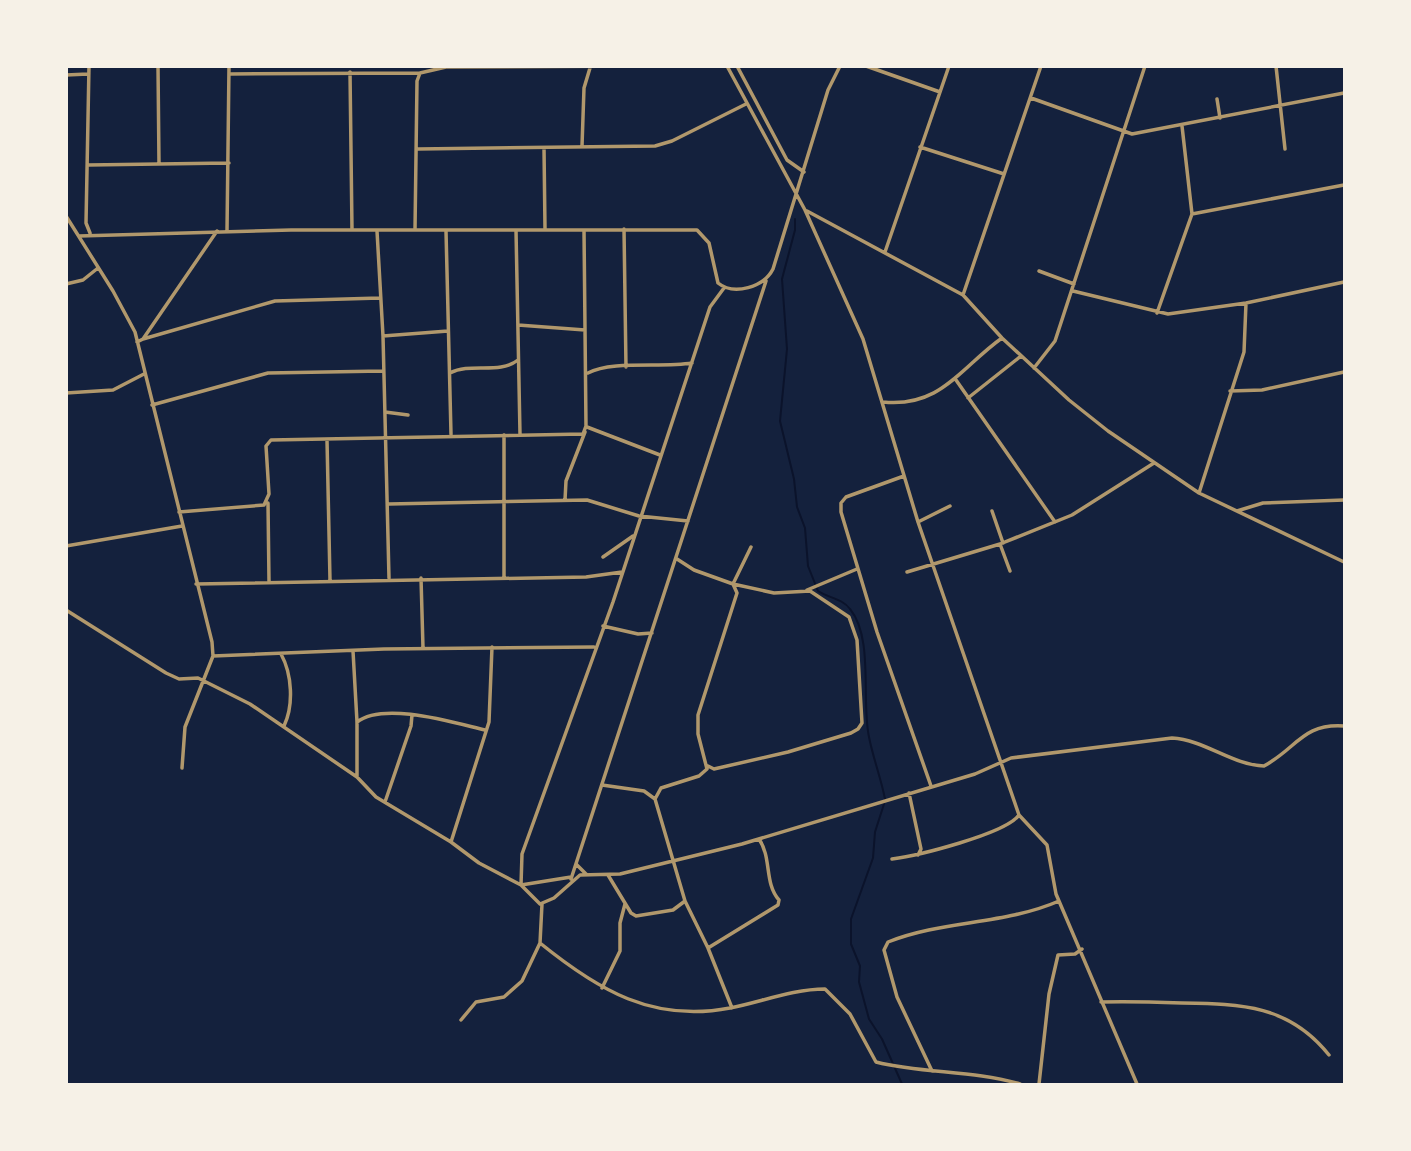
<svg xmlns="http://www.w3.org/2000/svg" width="1411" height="1151" viewBox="0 0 1411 1151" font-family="'Titillium Web',sans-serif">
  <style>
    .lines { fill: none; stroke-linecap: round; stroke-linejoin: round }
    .stream { stroke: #0b132b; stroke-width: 2 }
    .minor { stroke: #b1986c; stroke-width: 3.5 }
  </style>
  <rect width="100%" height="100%" fill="#14213d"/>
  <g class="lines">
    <path class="stream" d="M 795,219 L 795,230 L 782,279 L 787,349 L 780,421 L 794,479 L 797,507 L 805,528 L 808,566 L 818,591 C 828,598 842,598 850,609 C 874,638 861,701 869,737 C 873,758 881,778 885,799
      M 884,804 L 875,832 L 873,858 L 851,919 L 851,944 L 860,966 L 859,982 L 869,1019 L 882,1039 L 902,1084"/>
    <path class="minor" d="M 89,66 L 86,223 L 90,233
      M 158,66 L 159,164
      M 727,66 L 805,210 L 863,339 L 918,522 L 1019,815 L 1047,845 L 1056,894 L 1137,1084
      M 737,66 L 787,160 L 804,172
      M 866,66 L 940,92
      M 1276,66 L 1285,149
      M 350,72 L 352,230
      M 230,74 L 420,73
      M 66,75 L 88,74
      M 1031,98 L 1132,134 L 1344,93
      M 1217,99 L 1220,118
      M 582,146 L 584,88 L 590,68
      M 920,147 L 1004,174
      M 544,148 L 545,229
      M 418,149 L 655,146 L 672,141 L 746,104
      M 88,165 L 229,163
      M 807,211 L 963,295 L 1002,338 L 1069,400 L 1108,431 L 1199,493 L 1344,562
      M 1192,214 L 1344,185
      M 66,216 L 113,291 L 135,332 L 212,642 L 213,656 L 185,727 L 182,768
      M 624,229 L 626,367
      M 415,230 L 417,81 L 420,73 L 446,67 L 645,66
      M 516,230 L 520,434
      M 227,231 L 229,66
      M 377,231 L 383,336 L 389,578
      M 446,231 L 451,434
      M 79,236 L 291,230 L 697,230 L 709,243 L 718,283 C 734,296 764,287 773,269 L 828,90 L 840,66
      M 885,252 L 949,66
      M 1039,271 L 1074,284
      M 66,284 L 83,280 L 98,268
      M 1073,291 L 1168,314 L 1246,303 L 1344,282
      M 963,295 L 1041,66
      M 1157,313 L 1192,214 L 1182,126
      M 518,325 L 585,330
      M 383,336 L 448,331
      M 143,339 L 275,301 L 380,298
      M 137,342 L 143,339 L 217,231
      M 1034,368 L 1055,341 L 1145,66
      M 450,373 C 471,362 499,375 518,360
      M 588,373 C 612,360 662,368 692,363
      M 956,380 L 1055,522
      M 1230,391 L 1262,390 L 1344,372
      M 66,393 L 113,390 L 144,374
      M 968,398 L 1021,356
      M 883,402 C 941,408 961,367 1002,338
      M 152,405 L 268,373 L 383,371
      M 385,412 L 408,415
      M 587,427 L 660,455
      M 327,440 L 330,580
      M 904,476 L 846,497 L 841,503 L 841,512 L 877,632 L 931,786
      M 1199,493 L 1244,352 L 1246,303
      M 565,500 L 566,481 L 585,432
      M 268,503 L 269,581
      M 389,504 L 587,500 L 639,516 L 688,521
      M 992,511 L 1003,543
      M 1237,511 L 1263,503 L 1344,500
      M 179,512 L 264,505 L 269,494 L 266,446 L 271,440 L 583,434 L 586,426 L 584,230
      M 918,522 L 950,506
      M 1000,544 L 1010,571
      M 66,546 L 182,526
      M 603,557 L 633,536
      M 677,559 L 694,570 L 733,584 L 737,593 L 698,715 L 698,734 L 707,769 L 699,776 L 661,788 L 655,799 L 685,901 L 708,948 L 732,1008
      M 907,572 L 1000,544 L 1072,515 L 1154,463
      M 421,578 L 423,648
      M 504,578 L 504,435
      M 196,584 L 586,577 L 622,572
      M 807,590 L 857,569
      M 66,610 L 166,673 L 179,679 L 198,678 L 250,704 L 357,777 L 376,797 L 451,842 L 479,863 L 521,885 L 540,904 L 554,898 L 580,875 L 620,874 L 742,844 L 975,774 L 1011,758 L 1172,738 C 1205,740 1232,765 1264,766 C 1297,748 1303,723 1344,726
      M 603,626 L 638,634 L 652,633
      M 353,651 L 357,722 L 357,777
      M 281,654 C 292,674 294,705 284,726
      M 213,656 L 384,649 L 594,647
      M 357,722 C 384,701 455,723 485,730
      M 708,766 L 714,769 L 788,752 L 851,733 L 858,729 L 862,723 L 857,640 L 849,617 L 810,591 L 774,593 L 733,584 L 751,547
      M 602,785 L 644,791 L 655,799
      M 909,793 L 921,849 L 918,855
      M 385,802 L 411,726 L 412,715
      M 451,842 L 489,722 L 492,647
      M 892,859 C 916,856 1006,834 1019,815
      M 576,864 L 587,875
      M 608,875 L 631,913 L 636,916 L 673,910 L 685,901
      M 571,877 L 521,885 L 522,854 L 613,602 L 710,307 L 724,288
      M 571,879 L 766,281
      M 540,943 C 598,990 653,1023 730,1008 C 761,1002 793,989 825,989 L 850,1014 L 876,1062 C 924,1074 972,1070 1020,1084
      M 708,948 L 778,905 L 779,900 C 764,883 772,858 759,839
      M 602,988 L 620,951 L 620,923 L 625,904
      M 1101,1002 C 1128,1001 1155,1002 1182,1003 C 1242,1004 1289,1005 1329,1055
      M 461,1020 L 476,1002 L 504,997 L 522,981 L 540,943 L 542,904
      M 932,1071 L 897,997 L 884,950 L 888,942 C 943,920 1004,925 1059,901
      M 1039,1084 L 1049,994 L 1058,955 L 1075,954 L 1082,949"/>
  </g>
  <rect width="1411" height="1151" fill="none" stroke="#f6f1e7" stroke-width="136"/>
</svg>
